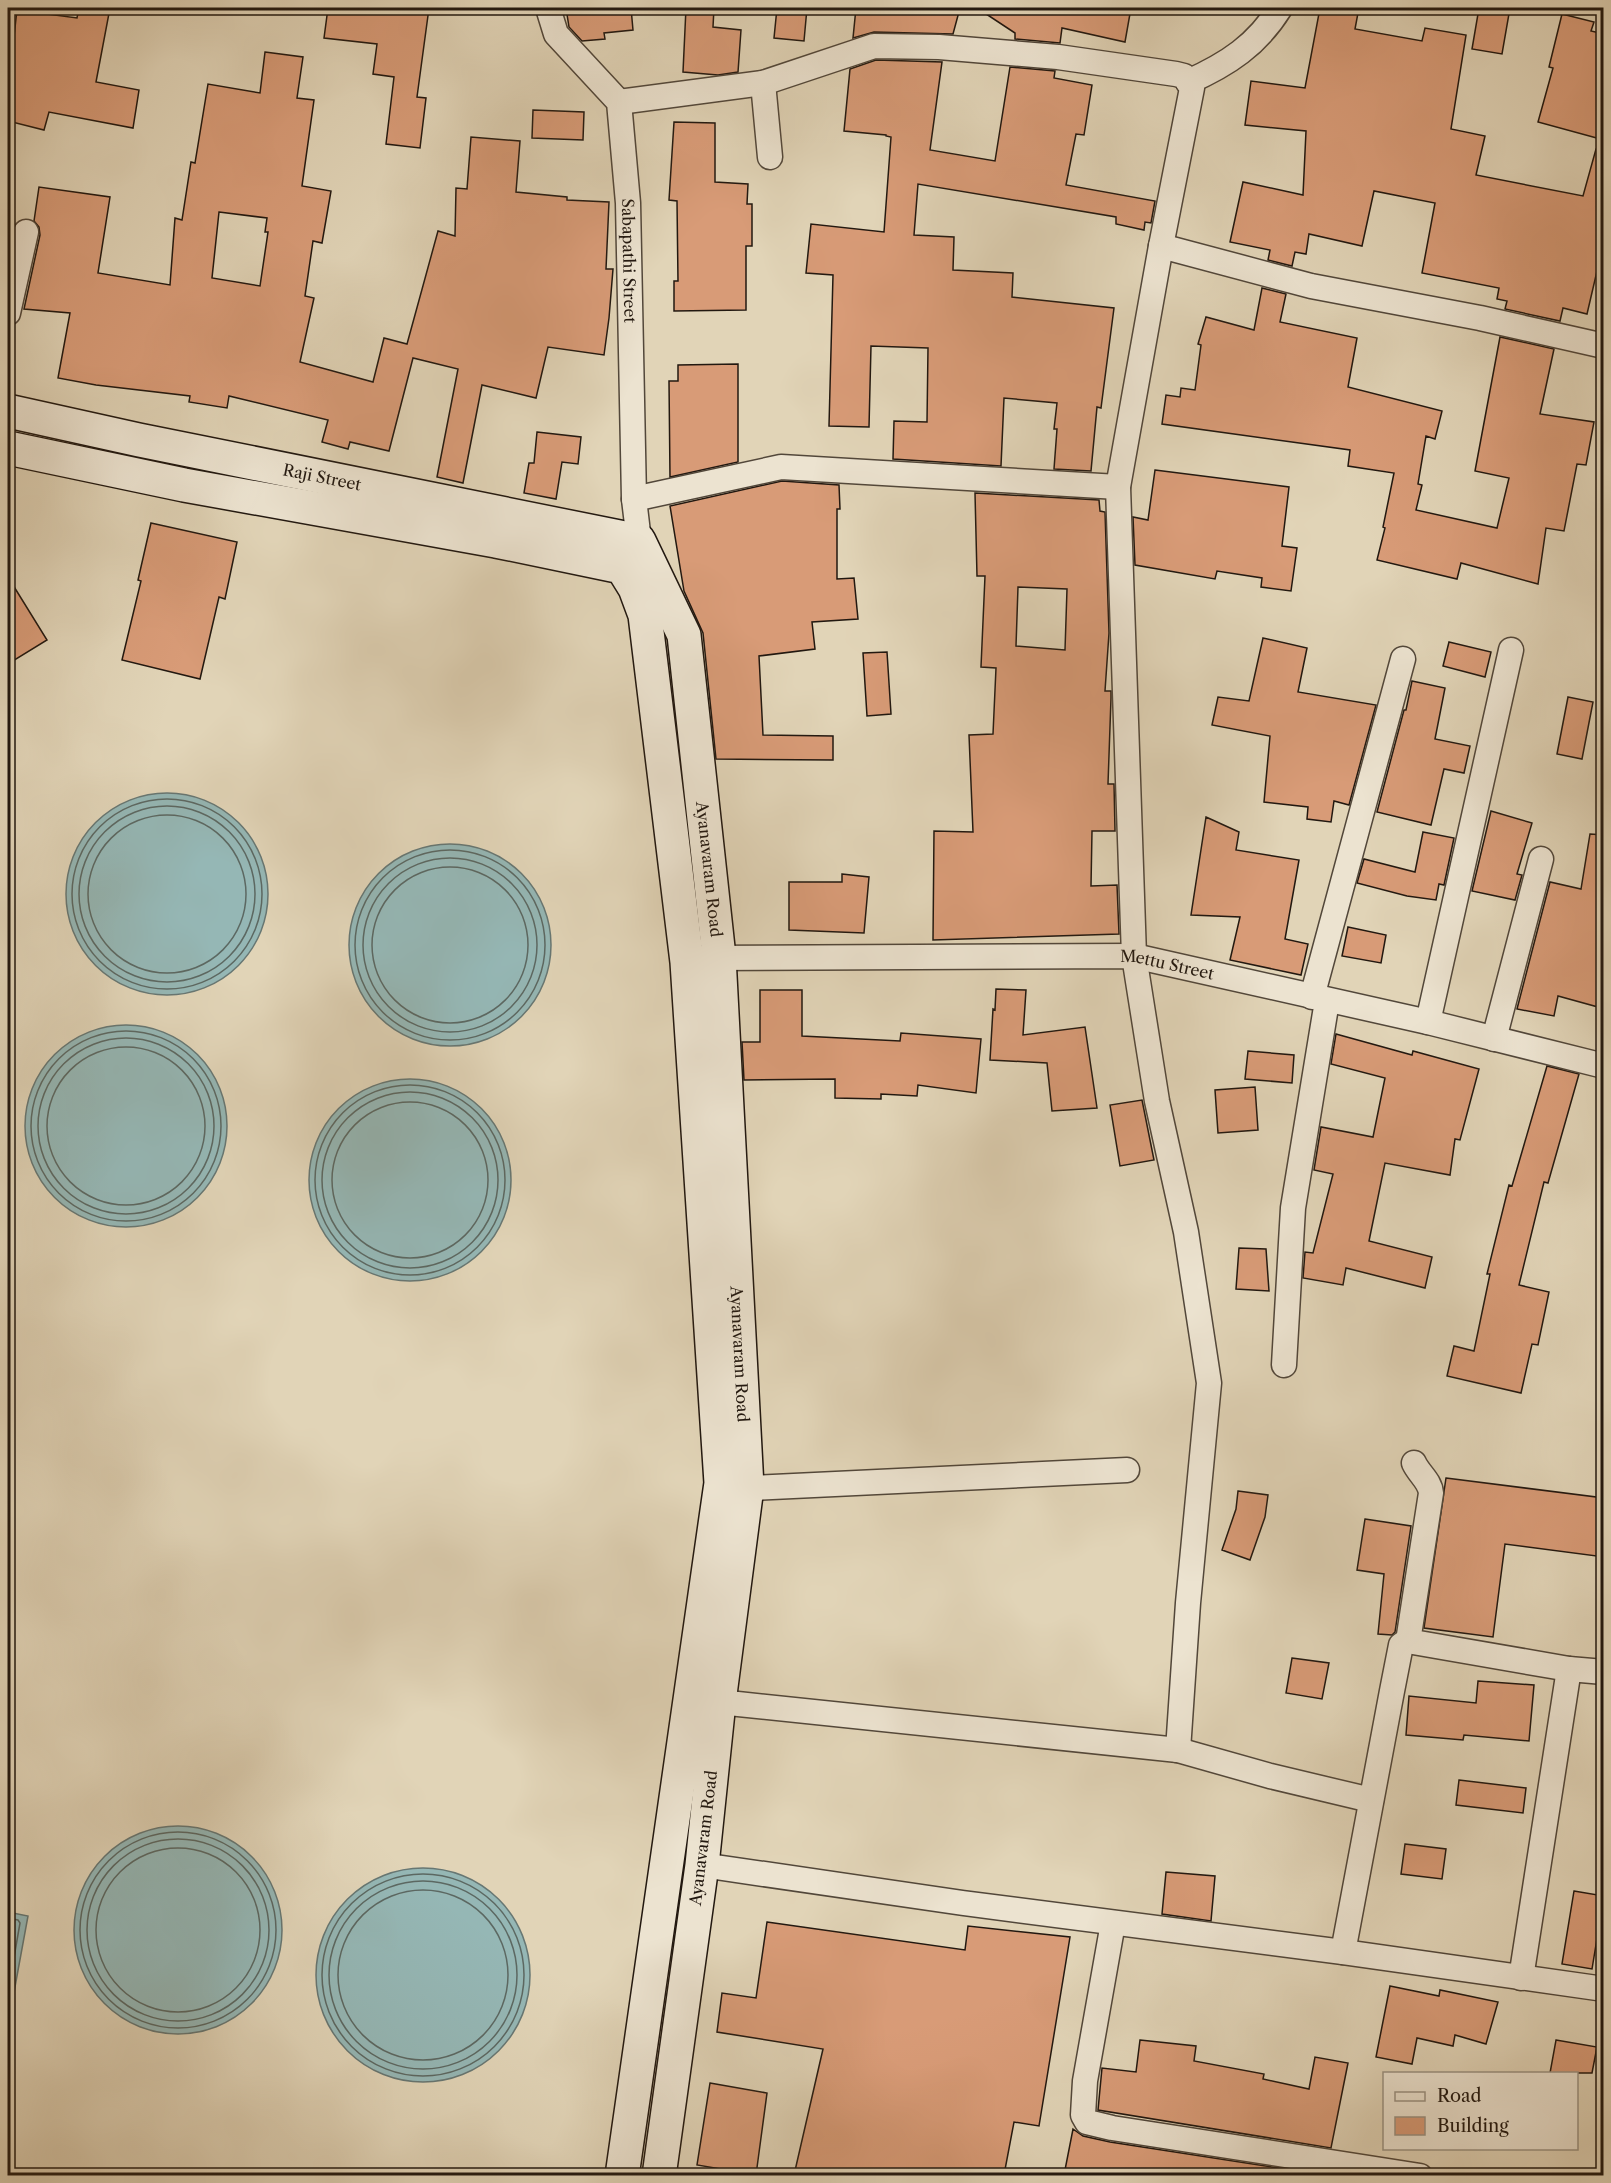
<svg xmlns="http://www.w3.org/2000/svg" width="1611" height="2183" viewBox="0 0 1611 2183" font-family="'Libre Caslon Text',serif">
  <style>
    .water { fill: #95b7b5; stroke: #677773; stroke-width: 1.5 }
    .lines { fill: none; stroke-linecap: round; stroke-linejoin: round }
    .shore { stroke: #5c6862; stroke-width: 1.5 }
    .building { fill: #d89b77; stroke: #221810; stroke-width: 1.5; fill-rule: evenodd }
    .street-casing { stroke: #52473a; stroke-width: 27 }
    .secondary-casing { stroke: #221810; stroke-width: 36 }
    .street { stroke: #ece3d0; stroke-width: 24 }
    .secondary { stroke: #ece3d0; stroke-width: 33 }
    .labels { text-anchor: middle; stroke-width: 6; stroke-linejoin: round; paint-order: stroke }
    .street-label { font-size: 16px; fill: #221810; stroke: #ece3d0 }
  </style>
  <rect width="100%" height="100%" fill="#e1d4b7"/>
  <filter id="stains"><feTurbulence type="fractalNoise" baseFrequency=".00333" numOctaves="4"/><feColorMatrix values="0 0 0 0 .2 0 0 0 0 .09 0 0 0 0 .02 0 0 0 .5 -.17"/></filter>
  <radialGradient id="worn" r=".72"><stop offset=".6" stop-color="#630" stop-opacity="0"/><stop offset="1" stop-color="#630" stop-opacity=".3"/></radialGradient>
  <path class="water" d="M66 894a101 101 0 1 1 202 0a101 101 0 1 1-202 0Z
    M349 945a101 101 0 1 1 202 0a101 101 0 1 1-202 0Z
    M25 1126a101 101 0 1 1 202 0a101 101 0 1 1-202 0Z
    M309 1180a101 101 0 1 1 202 0a101 101 0 1 1-202 0Z
    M74 1930a104 104 0 1 1 208 0a104 104 0 1 1-208 0Z
    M316 1975a107 107 0 1 1 214 0a107 107 0 1 1-214 0Z
    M 8,1912 L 28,1916 L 8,2025 Z"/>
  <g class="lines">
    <path class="shore" d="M72 894a95 95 0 1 1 190 0a95 95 0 1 1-190 0Z
      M79 894a88 88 0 1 1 176 0a88 88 0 1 1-176 0Z
      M88 894a79 79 0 1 1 158 0a79 79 0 1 1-158 0Z
      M355 945a95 95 0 1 1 190 0a95 95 0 1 1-190 0Z
      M363 945a87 87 0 1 1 174 0a87 87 0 1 1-174 0Z
      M372 945a78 78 0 1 1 156 0a78 78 0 1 1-156 0Z
      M31 1126a95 95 0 1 1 190 0a95 95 0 1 1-190 0Z
      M38 1126a88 88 0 1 1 176 0a88 88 0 1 1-176 0Z
      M47 1126a79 79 0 1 1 158 0a79 79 0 1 1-158 0Z
      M315 1180a95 95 0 1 1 190 0a95 95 0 1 1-190 0Z
      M322 1180a88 88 0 1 1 176 0a88 88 0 1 1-176 0Z
      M332 1180a78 78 0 1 1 156 0a78 78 0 1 1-156 0Z
      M80 1930a98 98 0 1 1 196 0a98 98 0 1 1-196 0Z
      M87 1930a91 91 0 1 1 182 0a91 91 0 1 1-182 0Z
      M96 1930a82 82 0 1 1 164 0a82 82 0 1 1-164 0Z
      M322 1975a101 101 0 1 1 202 0a101 101 0 1 1-202 0Z
      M329 1975a94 94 0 1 1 188 0a94 94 0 1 1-188 0Z
      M338 1975a85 85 0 1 1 170 0a85 85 0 1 1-170 0Z
      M 8,1918 L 18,1920 L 20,1923 L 8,1992"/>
  </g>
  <path class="building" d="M 79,8 L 110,8 L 96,82 L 139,90 L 133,128 L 49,112 L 44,130 L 8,121 L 8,45 L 13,45 L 17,10 L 77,18 Z
    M 328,8 L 353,8 L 382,11 L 382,8 L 429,8 L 417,97 L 426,98 L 420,148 L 386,144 L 394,77 L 373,74 L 377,44 L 324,38 Z
    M 566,8 L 631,8 L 633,30 L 604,33 L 605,39 L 582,41 L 569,27 Z
    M 686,8 L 714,8 L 713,27 L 741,30 L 738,72 L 718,75 L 683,72 Z
    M 777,8 L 807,8 L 804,41 L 774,38 Z
    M 856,8 L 960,8 L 953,34 L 874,32 L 853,38 Z
    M 977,8 L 1131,8 L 1125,42 L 1062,28 L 1060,43 L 1015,39 L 1015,33 Z
    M 1320,8 L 1358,13 L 1355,29 L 1422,41 L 1425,28 L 1466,35 L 1451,129 L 1485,136 L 1476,175 L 1583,196 L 1596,149 L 1604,150 L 1604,241 L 1587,314 L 1563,308 L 1560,321 L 1505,309 L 1507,301 L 1497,299 L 1499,288 L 1422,273 L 1435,203 L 1374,191 L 1362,246 L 1309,234 L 1306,254 L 1295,252 L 1292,266 L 1268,260 L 1270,250 L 1230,242 L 1243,182 L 1303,195 L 1306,131 L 1245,125 L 1251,81 L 1305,88 Z
    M 1479,8 L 1510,8 L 1502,54 L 1472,49 Z
    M 1562,14 L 1594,22 L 1591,31 L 1604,34 L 1604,140 L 1538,122 L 1553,68 L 1549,67 Z
    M 265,52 L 303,57 L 297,98 L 314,100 L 302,186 L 331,191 L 322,243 L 313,241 L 305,296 L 314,298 L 300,362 L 373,382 L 384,338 L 407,344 L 438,231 L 455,236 L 456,188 L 467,189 L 471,137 L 520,141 L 516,192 L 567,197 L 567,200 L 609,202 L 606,269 L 613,269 L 609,318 L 604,355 L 548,347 L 536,398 L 482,385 L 463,483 L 437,477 L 458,369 L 413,358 L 389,451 L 350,442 L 348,449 L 322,442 L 328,420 L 229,396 L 227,408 L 189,402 L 190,396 L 96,385 L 58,378 L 70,313 L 24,309 L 40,235 L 39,227 L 34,221 L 39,187 L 110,197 L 98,273 L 170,285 L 175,218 L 182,220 L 191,162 L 195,163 L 208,84 L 260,93 ZM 219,212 L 267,218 L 265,232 L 268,232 L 260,286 L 212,278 Z
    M 876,60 L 942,62 L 930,150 L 995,161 L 1010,67 L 1055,71 L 1054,78 L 1092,85 L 1084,135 L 1076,134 L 1066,185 L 1155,201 L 1151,223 L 1145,222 L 1144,230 L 1116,224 L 1116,217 L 918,184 L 914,235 L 954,237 L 953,270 L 1013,273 L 1012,297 L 1114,308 L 1101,408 L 1097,407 L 1091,471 L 1054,469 L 1057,429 L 1054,429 L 1057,403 L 1004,398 L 1001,466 L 893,459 L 894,421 L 927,422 L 928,348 L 871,346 L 869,427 L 829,426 L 833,275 L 806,273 L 811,224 L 884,232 L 891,137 L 886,136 L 886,135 L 844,131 L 850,69 Z
    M 533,110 L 584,112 L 583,140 L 532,138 Z
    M 674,122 L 715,123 L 715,182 L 748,184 L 747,204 L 752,204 L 752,246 L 746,246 L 746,310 L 674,311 L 674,281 L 678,281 L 677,201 L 669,200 Z
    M 1262,288 L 1286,294 L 1280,322 L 1357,338 L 1348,387 L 1442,411 L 1435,439 L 1426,436 L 1418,484 L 1422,485 L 1416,510 L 1497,528 L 1509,478 L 1475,471 L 1500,337 L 1554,349 L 1540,414 L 1594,422 L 1586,465 L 1577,464 L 1564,531 L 1546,528 L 1538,584 L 1461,563 L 1457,579 L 1377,560 L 1385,528 L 1383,527 L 1394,473 L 1348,466 L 1350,450 L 1162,424 L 1166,395 L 1180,397 L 1181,388 L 1195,390 L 1201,345 L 1198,344 L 1206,317 L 1254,330 Z
    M 738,364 L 738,462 L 670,477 L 669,381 L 678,381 L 678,365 Z
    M 537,432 L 581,437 L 578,464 L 562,462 L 556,499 L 524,493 L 529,463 L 534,463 Z
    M 1155,470 L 1289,487 L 1282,546 L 1297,548 L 1291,591 L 1261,587 L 1262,578 L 1217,571 L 1215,579 L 1135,565 L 1133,517 L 1148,520 Z
    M 782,481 L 839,485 L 840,509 L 837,509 L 837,579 L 854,578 L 858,619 L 812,622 L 815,649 L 759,656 L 763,735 L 833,736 L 833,760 L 716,759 L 703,633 L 684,591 L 670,506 Z
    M 975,493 L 1099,500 L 1100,511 L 1105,512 L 1109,633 L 1105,691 L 1111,691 L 1111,698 L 1108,784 L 1114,784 L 1115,831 L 1092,831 L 1091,886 L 1117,885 L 1119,934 L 933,940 L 934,831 L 973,832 L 969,735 L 993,734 L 996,668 L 981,667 L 985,576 L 977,576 ZM 1018,587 L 1067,589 L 1065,650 L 1016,646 Z
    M 151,523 L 237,542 L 225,599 L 219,597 L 200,679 L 122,660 L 141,581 L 138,580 Z
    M 8,577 L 47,640 L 8,664 Z
    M 1263,638 L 1307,648 L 1298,692 L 1376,705 L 1349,805 L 1334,801 L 1331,822 L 1307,819 L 1308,807 L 1264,802 L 1270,736 L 1212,725 L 1218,697 L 1249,701 Z
    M 1449,642 L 1491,652 L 1485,677 L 1443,666 Z
    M 887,652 L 891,714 L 867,716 L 863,653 Z
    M 1412,681 L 1445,688 L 1435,739 L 1470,746 L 1464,773 L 1444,769 L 1431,825 L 1377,812 L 1404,710 L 1406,710 Z
    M 1568,697 L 1593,702 L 1582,759 L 1557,754 Z
    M 1491,811 L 1532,823 L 1517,874 L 1522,875 L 1515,900 L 1472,891 Z
    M 1206,817 L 1239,832 L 1236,850 L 1299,860 L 1285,939 L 1308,944 L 1301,975 L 1230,960 L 1240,917 L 1191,915 Z
    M 1423,832 L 1454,838 L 1444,885 L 1439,884 L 1436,900 L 1407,896 L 1357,883 L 1364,859 L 1415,872 Z
    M 1590,834 L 1604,835 L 1604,989 L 1598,1007 L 1558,996 L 1554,1016 L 1517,1009 L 1550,882 L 1581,889 Z
    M 842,874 L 869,877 L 864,933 L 789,930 L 789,882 L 842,882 Z
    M 1348,927 L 1386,935 L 1381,963 L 1342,956 Z
    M 996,989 L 1026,990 L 1023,1035 L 1085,1027 L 1097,1108 L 1052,1111 L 1047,1063 L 990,1060 L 993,1009 L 995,1010 Z
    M 760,990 L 802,990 L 802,1036 L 900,1041 L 901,1033 L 981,1039 L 976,1093 L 918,1085 L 917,1096 L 881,1094 L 881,1099 L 835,1098 L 835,1079 L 744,1080 L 742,1042 L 760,1042 Z
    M 1336,1034 L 1412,1055 L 1413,1051 L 1479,1069 L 1460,1140 L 1455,1139 L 1450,1175 L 1385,1163 L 1369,1241 L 1432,1257 L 1425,1288 L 1346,1268 L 1343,1285 L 1303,1278 L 1305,1252 L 1313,1253 L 1333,1174 L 1314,1170 L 1321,1127 L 1373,1137 L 1385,1078 L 1331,1064 Z
    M 1248,1051 L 1294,1055 L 1292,1083 L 1245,1079 Z
    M 1547,1066 L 1579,1074 L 1548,1183 L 1544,1182 L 1519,1285 L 1549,1292 L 1538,1345 L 1532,1344 L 1521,1393 L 1447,1376 L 1454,1346 L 1474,1351 L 1490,1274 L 1487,1274 L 1509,1185 L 1512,1186 Z
    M 1255,1087 L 1258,1130 L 1218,1133 L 1215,1090 Z
    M 1142,1100 L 1154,1160 L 1120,1166 L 1110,1105 Z
    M 1239,1248 L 1266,1249 L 1269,1291 L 1236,1289 Z
    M 1446,1478 L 1604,1498 L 1604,1557 L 1505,1544 L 1493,1637 L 1424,1628 Z
    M 1238,1491 L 1268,1495 L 1265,1517 L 1250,1560 L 1222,1550 L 1236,1509 Z
    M 1365,1519 L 1411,1526 L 1395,1632 L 1392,1635 L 1378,1634 L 1384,1574 L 1357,1570 Z
    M 1292,1658 L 1329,1663 L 1322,1699 L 1286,1693 Z
    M 1478,1681 L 1534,1685 L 1529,1741 L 1464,1735 L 1463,1740 L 1406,1735 L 1409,1696 L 1476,1703 Z
    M 1459,1780 L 1526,1788 L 1523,1813 L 1456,1805 Z
    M 1405,1844 L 1446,1849 L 1442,1879 L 1401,1874 Z
    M 1166,1872 L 1215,1876 L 1211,1921 L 1162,1914 Z
    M 1574,1891 L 1604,1896 L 1592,1969 L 1562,1964 Z
    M 767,1922 L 965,1950 L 968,1926 L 1070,1937 L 1039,2126 L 1014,2122 L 1004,2175 L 794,2175 L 823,2049 L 717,2032 L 722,1993 L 756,1998 Z
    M 1390,1986 L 1439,1996 L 1440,1990 L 1498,2002 L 1486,2044 L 1455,2035 L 1453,2046 L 1417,2038 L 1412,2064 L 1376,2057 Z
    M 1140,2040 L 1196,2046 L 1194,2061 L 1264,2074 L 1263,2079 L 1309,2089 L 1315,2057 L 1348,2063 L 1331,2148 L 1098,2110 L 1102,2068 L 1136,2072 Z
    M 1556,2040 L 1597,2047 L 1592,2073 L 1550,2073 Z
    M 710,2083 L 767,2093 L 756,2175 L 697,2165 Z
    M 1073,2129 L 1083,2136 L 1110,2142 L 1285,2169 L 1284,2175 L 1064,2175 Z"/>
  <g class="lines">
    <defs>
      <g id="street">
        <path id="s1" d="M 548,8 L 556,34 L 619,102 L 628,203 L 634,499 L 639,541 L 631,552"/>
        <path d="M 1188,82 C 1228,64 1257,45 1280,8"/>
        <path d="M 763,83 L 770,157"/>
        <path d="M 619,102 L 763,83 L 874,46 L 939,47 L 1058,57 L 1176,74 L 1184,76 L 1192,88 L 1161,246 L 1118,487 L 1134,956 L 1157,1101 L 1186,1232 L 1209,1383 L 1188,1603 L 1178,1750"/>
        <path d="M 1161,246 L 1311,286 L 1480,318 L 1604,346"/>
        <path d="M 8,313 L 26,232"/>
        <path d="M 634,499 L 781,467 L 1118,487"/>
        <path id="s2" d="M 704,958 L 1134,956 L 1428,1022 L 1604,1066"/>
        <path d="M 1312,997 L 1403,659"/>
        <path d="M 1428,1022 L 1511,650"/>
        <path d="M 1494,1039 L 1541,859"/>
        <path d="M 1284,1365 L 1293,1208 L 1327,1001"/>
        <path d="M 1414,1463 C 1419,1474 1430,1481 1431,1493 L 1409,1635 L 1413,1642 L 1569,1669 L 1604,1672"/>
        <path d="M 731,1489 L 1127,1470"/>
        <path d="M 719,1702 L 1178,1750 L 1270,1776 L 1371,1800"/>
        <path d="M 702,1865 L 963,1903 L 1343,1952 L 1604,1989"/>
        <path d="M 1113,1923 L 1085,2081 L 1083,2115 L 1087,2122 L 1112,2128 L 1420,2176"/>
        <path d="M 1343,1952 L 1392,1691 L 1401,1645 L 1411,1638"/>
        <path d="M 1521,1978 L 1569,1669"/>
      </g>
      <g id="secondary">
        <path id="s3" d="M 8,411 L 139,440 L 639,541 L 684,635 L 719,957 L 747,1487 L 719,1702 L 702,1865 L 659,2176"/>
        <path d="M 8,448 L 184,485 L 496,541 L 622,567 L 635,588 L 645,615 L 687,962 L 721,1483 L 622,2176"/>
      </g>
    </defs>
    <use href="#street" class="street-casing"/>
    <use href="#secondary" class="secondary-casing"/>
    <use href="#street" class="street"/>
    <use href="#secondary" class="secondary"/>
  </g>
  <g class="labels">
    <g class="street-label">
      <text dy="6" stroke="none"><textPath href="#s1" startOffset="279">Sabapathi Street</textPath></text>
      <text dy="6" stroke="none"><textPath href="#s3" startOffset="321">Raji Street</textPath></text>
      <text dy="6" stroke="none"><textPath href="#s3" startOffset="984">Ayanavaram Road</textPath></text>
      <text dy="6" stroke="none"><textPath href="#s2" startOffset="464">Mettu Street</textPath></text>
      <text dy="6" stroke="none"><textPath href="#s3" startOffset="1470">Ayanavaram Road</textPath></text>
      <text transform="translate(703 1838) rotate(-83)" y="6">Ayanavaram Road</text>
    </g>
  </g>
  <rect width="1611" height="2183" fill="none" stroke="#e1d4b7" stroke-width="30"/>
  <rect x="9" y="9" width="1593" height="2165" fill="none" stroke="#221810" stroke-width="3"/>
  <rect x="15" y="15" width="1581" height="2153" fill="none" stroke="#221810" stroke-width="1.5"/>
  <rect x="1383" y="2072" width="195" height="78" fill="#ece3d0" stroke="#9b9283" stroke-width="1.5"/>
  <rect x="1395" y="2092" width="30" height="9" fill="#ece3d0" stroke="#9b9283" stroke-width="1.5"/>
  <text x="1437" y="2102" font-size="18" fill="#221810">Road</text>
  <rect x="1395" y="2117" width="30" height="18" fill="#d89b77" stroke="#9b9283" stroke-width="1.5"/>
  <text x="1437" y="2132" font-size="18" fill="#221810">Building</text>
  <rect width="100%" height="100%" filter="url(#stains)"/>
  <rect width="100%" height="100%" fill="url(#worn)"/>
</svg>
